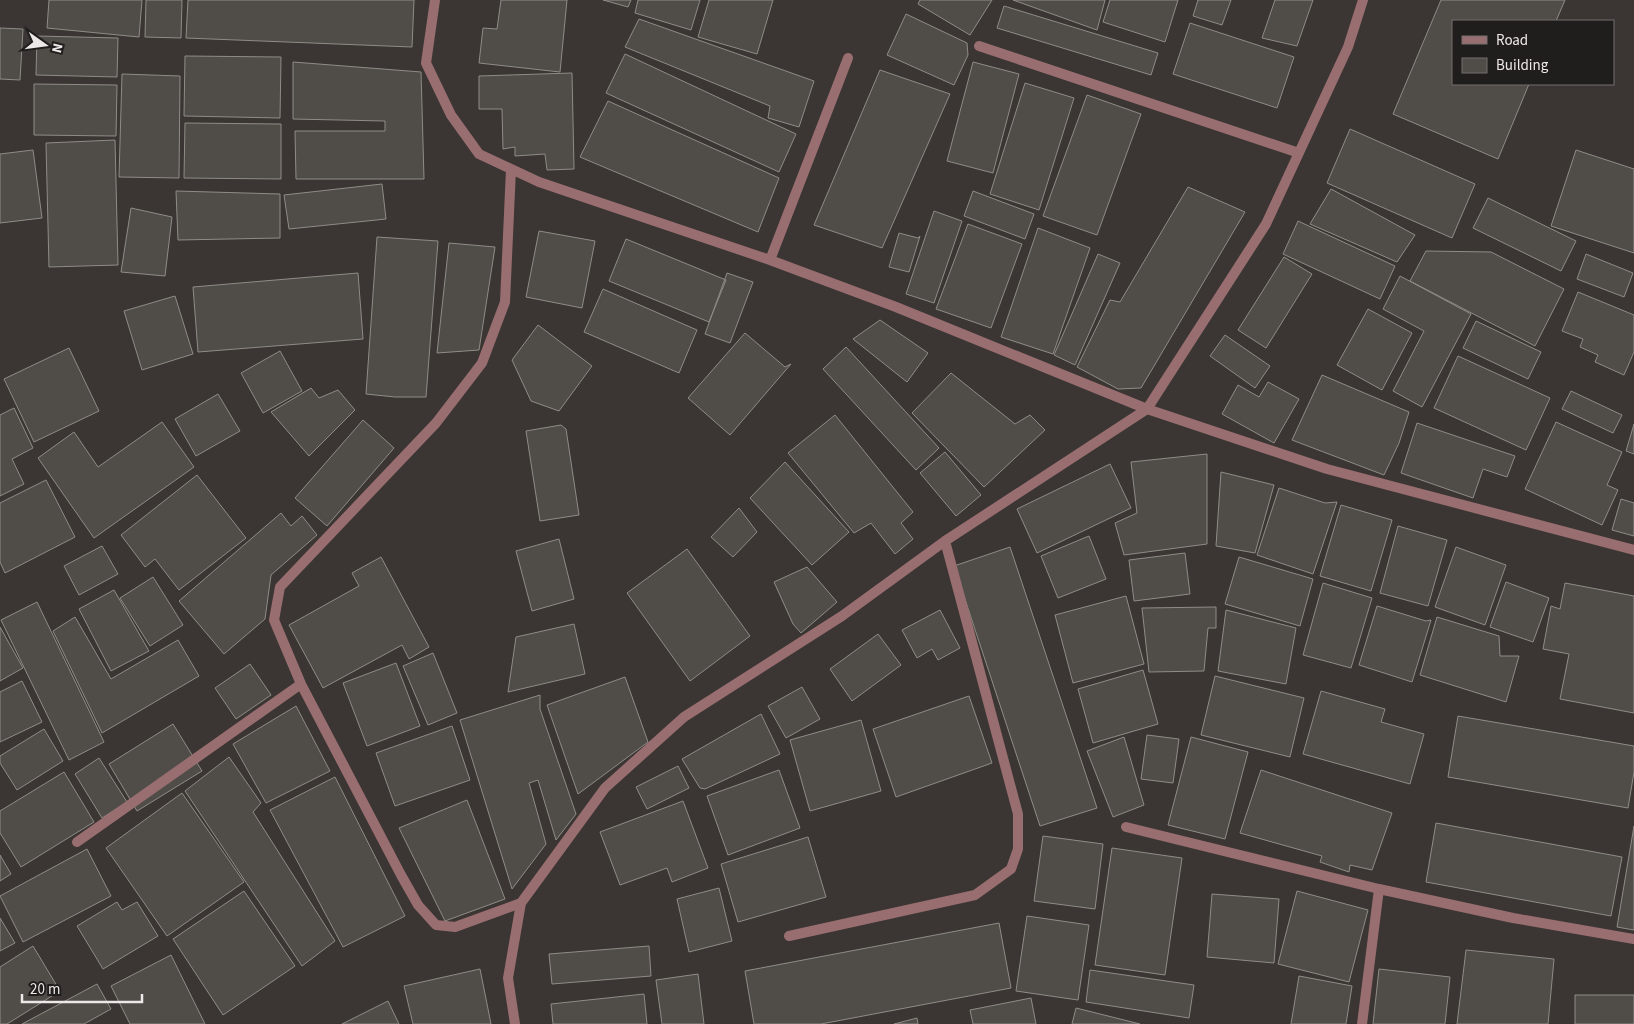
<svg xmlns="http://www.w3.org/2000/svg" width="1634" height="1024" viewBox="0 0 1634 1024" font-family="'Source Sans 3',sans-serif">
  <style>
    .building { fill: #504d48; stroke: #8f8c87 }
    .lines { fill: none; stroke-linecap: round; stroke-linejoin: round }
    .minor { stroke: #996e71; stroke-width: 10 }
  </style>
  <rect width="100%" height="100%" fill="#3b3633"/>
  <path class="building" d="M 49,0 L 142,0 L 139,37 L 47,28 Z
    M 146,0 L 182,0 L 181,38 L 145,37 Z
    M 188,0 L 414,0 L 412,47 L 186,38 Z
    M 501,0 L 567,0 L 560,72 L 479,63 L 483,28 L 497,29 Z
    M 603,0 L 631,0 L 628,7 Z
    M 638,0 L 700,0 L 691,30 L 635,13 Z
    M 709,0 L 773,0 L 757,54 L 698,37 Z
    M 920,0 L 992,0 L 970,35 L 918,4 Z
    M 1013,0 L 1105,0 L 1097,30 Z
    M 1110,0 L 1178,0 L 1165,42 L 1103,22 Z
    M 1198,0 L 1231,0 L 1222,25 L 1193,16 Z
    M 1275,0 L 1313,0 L 1297,46 L 1262,38 Z
    M 1441,0 L 1565,0 L 1556,21 L 1453,21 L 1453,84 L 1529,84 L 1498,159 L 1393,114 Z
    M 1004,6 L 1158,53 L 1151,75 L 997,28 Z
    M 906,14 L 967,43 L 968,55 L 954,85 L 887,55 Z
    M 639,19 L 814,81 L 799,127 L 768,118 L 770,106 L 625,47 Z
    M 1190,23 L 1294,57 L 1277,108 L 1173,74 Z
    M 0,28 L 23,29 L 20,80 L 0,79 Z
    M 37,36 L 118,38 L 117,77 L 36,75 Z
    M 625,54 L 796,134 L 779,172 L 606,93 Z
    M 185,56 L 281,57 L 280,118 L 184,116 Z
    M 293,62 L 421,72 L 424,179 L 296,179 L 295,131 L 385,131 L 385,121 L 293,119 Z
    M 973,62 L 1019,74 L 993,173 L 947,161 Z
    M 880,70 L 950,94 L 882,248 L 814,225 Z
    M 572,73 L 574,169 L 547,170 L 545,154 L 515,156 L 515,147 L 503,149 L 502,109 L 479,109 L 479,76 Z
    M 122,74 L 180,76 L 179,178 L 119,177 Z
    M 1025,83 L 1074,98 L 1039,210 L 990,194 Z
    M 34,84 L 117,85 L 116,136 L 34,135 Z
    M 1087,95 L 1141,114 L 1097,235 L 1043,216 Z
    M 608,101 L 779,178 L 758,232 L 580,157 Z
    M 185,123 L 281,124 L 281,179 L 184,178 Z
    M 1350,129 L 1475,184 L 1452,238 L 1327,183 Z
    M 115,140 L 118,265 L 49,267 L 46,143 Z
    M 33,150 L 42,218 L 0,223 L 0,154 Z
    M 1576,150 L 1634,169 L 1634,253 L 1551,226 Z
    M 382,184 L 386,219 L 289,229 L 284,195 Z
    M 1188,187 L 1245,212 L 1141,388 L 1118,389 L 1077,367 L 1110,300 L 1120,302 Z
    M 1331,189 L 1415,235 L 1397,262 L 1310,224 Z
    M 176,191 L 280,194 L 280,238 L 178,240 Z
    M 973,191 L 1034,214 L 1025,239 L 964,216 Z
    M 1488,198 L 1576,241 L 1561,271 L 1473,228 Z
    M 131,208 L 172,217 L 165,276 L 121,272 Z
    M 934,211 L 962,221 L 934,303 L 906,294 Z
    M 1298,221 L 1395,266 L 1380,299 L 1283,254 Z
    M 968,224 L 1022,244 L 991,328 L 936,309 Z
    M 1038,228 L 1090,248 L 1053,354 L 1001,337 Z
    M 539,231 L 595,241 L 582,308 L 526,297 Z
    M 899,233 L 918,238 L 920,236 L 909,272 L 889,267 Z
    M 377,237 L 438,241 L 426,397 L 395,397 L 366,394 Z
    M 626,239 L 726,280 L 709,322 L 609,281 Z
    M 449,243 L 495,247 L 479,350 L 437,353 Z
    M 1426,251 L 1491,252 L 1564,289 L 1535,346 L 1410,281 Z
    M 1098,254 L 1120,263 L 1075,365 L 1054,355 Z
    M 1586,254 L 1633,273 L 1624,297 L 1577,279 Z
    M 1284,257 L 1312,274 L 1266,348 L 1238,330 Z
    M 358,273 L 363,339 L 198,352 L 193,287 Z
    M 727,273 L 753,282 L 730,343 L 705,334 Z
    M 1400,276 L 1471,314 L 1422,407 L 1393,391 L 1424,331 L 1383,309 Z
    M 603,289 L 697,330 L 679,373 L 584,332 Z
    M 1578,292 L 1634,315 L 1634,352 L 1624,375 L 1595,362 L 1598,355 L 1580,347 L 1583,339 L 1562,331 Z
    M 175,296 L 193,354 L 142,370 L 124,311 Z
    M 1368,309 L 1412,333 L 1382,390 L 1337,365 Z
    M 880,320 L 928,353 L 907,382 L 853,339 Z
    M 1476,321 L 1541,352 L 1528,379 L 1463,348 Z
    M 538,325 L 592,366 L 559,411 L 531,401 L 512,360 Z
    M 745,333 L 785,367 L 791,364 L 730,435 L 688,398 Z
    M 1225,335 L 1270,366 L 1255,388 L 1210,356 Z
    M 846,347 L 939,448 L 916,470 L 823,369 Z
    M 69,348 L 99,411 L 34,442 L 4,379 Z
    M 280,351 L 302,391 L 263,413 L 241,373 Z
    M 1458,356 L 1550,398 L 1526,450 L 1434,408 Z
    M 951,373 L 1015,424 L 1030,415 L 1045,430 L 984,487 L 912,413 Z
    M 1322,375 L 1409,412 L 1399,443 L 1384,475 L 1292,440 Z
    M 1268,382 L 1299,399 L 1274,443 L 1222,414 L 1238,385 L 1259,397 Z
    M 311,388 L 319,398 L 338,390 L 355,410 L 309,456 L 271,412 Z
    M 1571,391 L 1622,415 L 1613,433 L 1562,409 Z
    M 218,394 L 240,431 L 196,456 L 175,419 Z
    M 14,408 L 33,448 L 12,459 L 24,484 L 0,496 L 0,415 Z
    M 835,415 L 913,512 L 901,523 L 913,539 L 895,554 L 871,523 L 854,533 L 788,453 Z
    M 363,420 L 394,448 L 327,526 L 295,498 Z
    M 162,422 L 194,467 L 94,538 L 38,458 L 74,432 L 98,467 Z
    M 1556,422 L 1622,452 L 1607,485 L 1618,490 L 1602,525 L 1525,489 Z
    M 1417,423 L 1515,456 L 1507,477 L 1483,469 L 1473,498 L 1401,473 Z
    M 1634,424 L 1634,454 L 1626,451 Z
    M 561,425 L 566,429 L 579,515 L 540,521 L 526,431 Z
    M 945,452 L 981,495 L 956,516 L 920,473 Z
    M 1207,454 L 1207,544 L 1124,555 L 1115,523 L 1137,513 L 1131,462 Z
    M 785,462 L 849,532 L 812,565 L 750,498 Z
    M 1110,464 L 1131,508 L 1037,553 L 1017,509 Z
    M 1221,472 L 1274,485 L 1255,553 L 1216,546 Z
    M 197,475 L 246,538 L 179,590 L 155,559 L 145,567 L 121,535 Z
    M 46,480 L 75,537 L 5,573 L 0,562 L 0,503 Z
    M 1279,488 L 1325,503 L 1337,502 L 1313,574 L 1257,555 Z
    M 1621,499 L 1634,503 L 1634,536 L 1612,530 Z
    M 1341,505 L 1392,520 L 1371,591 L 1320,576 Z
    M 739,508 L 757,532 L 733,557 L 711,537 Z
    M 281,513 L 291,526 L 302,516 L 317,535 L 271,575 L 265,619 L 224,654 L 179,601 Z
    M 1398,526 L 1447,540 L 1428,606 L 1380,593 Z
    M 1089,536 L 1106,579 L 1058,598 L 1041,556 Z
    M 559,539 L 574,599 L 532,611 L 516,551 Z
    M 102,546 L 118,574 L 79,595 L 64,566 Z
    M 1010,547 L 1097,808 L 1040,826 L 954,566 Z
    M 1456,547 L 1506,565 L 1485,625 L 1435,607 Z
    M 687,549 L 750,636 L 690,681 L 627,593 Z
    M 1185,553 L 1190,594 L 1134,601 L 1129,560 Z
    M 381,557 L 429,647 L 409,659 L 402,645 L 323,688 L 289,625 L 359,586 L 352,573 Z
    M 1239,557 L 1313,579 L 1300,626 L 1225,604 Z
    M 807,567 L 837,602 L 801,633 L 793,624 L 774,582 Z
    M 153,577 L 183,625 L 150,646 L 120,598 Z
    M 1506,582 L 1549,598 L 1533,642 L 1490,627 Z
    M 1323,583 L 1372,598 L 1351,668 L 1303,655 Z
    M 1565,583 L 1634,596 L 1634,713 L 1560,699 L 1569,654 L 1543,649 L 1551,606 L 1560,609 Z
    M 114,590 L 149,651 L 111,671 L 79,609 Z
    M 1126,596 L 1144,664 L 1073,683 L 1055,615 Z
    M 37,602 L 104,742 L 69,760 L 1,620 Z
    M 1377,606 L 1426,621 L 1431,620 L 1412,682 L 1359,665 Z
    M 1216,607 L 1216,628 L 1208,628 L 1204,671 L 1149,672 L 1142,608 Z
    M 940,610 L 960,648 L 938,660 L 932,649 L 917,658 L 902,630 Z
    M 1226,610 L 1296,628 L 1286,684 L 1218,671 Z
    M 75,617 L 111,679 L 178,640 L 199,676 L 102,733 L 53,631 Z
    M 1437,617 L 1499,636 L 1500,656 L 1519,656 L 1506,702 L 1420,675 Z
    M 574,624 L 585,674 L 508,692 L 516,637 Z
    M 0,627 L 23,668 L 0,681 Z
    M 878,634 L 901,665 L 852,701 L 830,669 Z
    M 433,653 L 457,713 L 428,725 L 403,666 Z
    M 396,663 L 420,726 L 367,746 L 343,683 Z
    M 250,664 L 271,695 L 236,719 L 215,688 Z
    M 1143,670 L 1158,724 L 1093,743 L 1078,689 Z
    M 1215,676 L 1304,698 L 1290,757 L 1201,735 Z
    M 625,677 L 648,742 L 578,794 L 547,705 Z
    M 22,681 L 42,722 L 0,742 L 0,692 Z
    M 802,687 L 820,719 L 786,738 L 768,706 Z
    M 1321,691 L 1385,709 L 1381,722 L 1424,734 L 1410,784 L 1303,754 Z
    M 540,695 L 540,709 L 576,814 L 556,840 L 538,780 L 529,783 L 546,844 L 512,889 L 460,720 Z
    M 969,696 L 992,763 L 896,797 L 873,729 Z
    M 296,706 L 330,771 L 266,803 L 233,744 Z
    M 761,714 L 780,754 L 705,789 L 700,788 L 682,759 Z
    M 1458,716 L 1634,746 L 1634,772 L 1628,808 L 1448,777 Z
    M 861,720 L 881,791 L 810,811 L 790,740 Z
    M 173,724 L 202,771 L 137,811 L 109,764 Z
    M 452,726 L 470,780 L 395,806 L 376,753 Z
    M 44,729 L 63,761 L 17,790 L 0,763 L 0,756 Z
    M 1147,735 L 1179,739 L 1173,783 L 1141,779 Z
    M 1124,737 L 1144,805 L 1113,817 L 1087,751 Z
    M 1191,737 L 1248,752 L 1225,839 L 1168,825 Z
    M 229,757 L 261,803 L 253,812 L 335,941 L 302,966 L 185,791 Z
    M 99,758 L 127,802 L 102,818 L 75,774 Z
    M 678,766 L 689,788 L 647,809 L 636,787 Z
    M 779,770 L 800,828 L 728,855 L 707,796 Z
    M 1261,770 L 1392,813 L 1372,870 L 1350,865 L 1349,872 L 1320,862 L 1322,856 L 1240,833 Z
    M 64,772 L 94,822 L 21,867 L 0,833 L 0,811 Z
    M 335,777 L 405,916 L 343,947 L 270,810 Z
    M 182,793 L 244,882 L 167,936 L 106,848 Z
    M 467,800 L 505,899 L 445,921 L 399,828 Z
    M 683,801 L 708,868 L 672,882 L 667,868 L 620,885 L 600,832 Z
    M 1436,823 L 1622,857 L 1611,916 L 1426,882 Z
    M 1634,826 L 1634,930 L 1617,927 Z
    M 1043,836 L 1103,844 L 1095,909 L 1034,901 Z
    M 808,837 L 826,897 L 738,922 L 721,864 Z
    M 1112,848 L 1182,858 L 1165,975 L 1095,965 Z
    M 87,849 L 111,896 L 23,942 L 0,896 Z
    M 0,855 L 11,874 L 0,881 Z
    M 719,888 L 732,941 L 689,952 L 677,899 Z
    M 244,891 L 295,966 L 223,1015 L 173,939 Z
    M 1297,891 L 1368,910 L 1349,982 L 1278,964 Z
    M 1212,894 L 1279,899 L 1274,963 L 1207,957 Z
    M 117,902 L 122,910 L 137,902 L 158,936 L 103,969 L 77,926 Z
    M 1027,916 L 1089,925 L 1078,1000 L 1016,991 Z
    M 0,918 L 15,943 L 0,951 Z
    M 999,923 L 1011,988 L 821,1024 L 754,1024 L 745,971 Z
    M 33,946 L 60,991 L 7,1024 L 0,1024 L 0,967 Z
    M 649,946 L 651,976 L 552,984 L 549,954 Z
    M 1466,950 L 1554,959 L 1548,1024 L 1457,1024 Z
    M 171,955 L 205,1024 L 130,1024 L 111,986 Z
    M 480,969 L 491,1024 L 413,1024 L 404,986 Z
    M 1379,969 L 1450,977 L 1445,1024 L 1373,1024 Z
    M 1090,970 L 1194,985 L 1189,1018 L 1086,1002 Z
    M 698,974 L 704,1024 L 662,1024 L 656,980 Z
    M 1299,976 L 1352,986 L 1346,1024 L 1291,1024 Z
    M 97,984 L 111,1009 L 84,1024 L 22,1024 Z
    M 644,994 L 647,1024 L 553,1024 L 551,1004 Z
    M 1575,995 L 1634,995 L 1634,1024 L 1575,1024 Z
    M 1031,998 L 1036,1024 L 973,1024 L 970,1010 Z
    M 388,1001 L 399,1024 L 342,1024 Z
    M 1076,1008 L 1140,1024 L 1072,1024 Z
    M 917,1018 L 918,1024 L 894,1024 Z"/>
  <g class="lines">
    <path class="minor" d="M 435,0 L 426,63 L 451,115 L 479,154 L 539,182 L 770,260 L 896,307 L 1147,409 L 1327,469 L 1634,550
      M 979,46 L 1299,153
      M 511,169 L 505,302 L 482,363 L 436,423 L 280,587 L 274,620 L 301,684 L 401,875 L 418,905 L 436,925 L 455,927 L 521,903
      M 770,260 L 848,58
      M 1126,827 L 1379,889 L 1513,918 L 1634,939
      M 77,842 L 301,684
      M 789,936 L 975,895 L 1011,869 L 1018,849 L 1018,814 L 945,541
      M 515,1024 L 508,978 L 521,903 L 605,788 L 684,717 L 842,616 L 945,541 L 1147,409 L 1266,224 L 1348,47 L 1363,0
      M 1362,1024 L 1379,889"/>
  </g>
  <rect x="1452" y="20" width="162" height="65" fill="#201e1d" stroke="#726f6e"/>
  <rect x="1462" y="36" width="25" height="8" fill="#996e71" stroke="#726f6e"/>
  <text x="1496" y="45" font-size="15" fill="#ece8e7">Road</text>
  <rect x="1462" y="58" width="25" height="15" fill="#504d48" stroke="#726f6e"/>
  <text x="1496" y="70" font-size="15" fill="#ece8e7">Building</text>
  <g transform="translate(45 45) rotate(104)" stroke="#201e1d" stroke-width="4" paint-order="stroke">
  <path d="M0-4L9 19L0 12L-9 19Z" fill="#ece8e7"/>
  <text y="-8" font-size="14" font-weight="bold" text-anchor="middle" fill="#ece8e7">N</text>
  </g>
  <path d="M22 994v8h120v-8" fill="none" stroke="#ece8e7" stroke-width="2.5"/>
  <text x="30" y="994" font-size="15" fill="#ece8e7" stroke="#201e1d" stroke-width="4" paint-order="stroke">20 m</text>
</svg>
